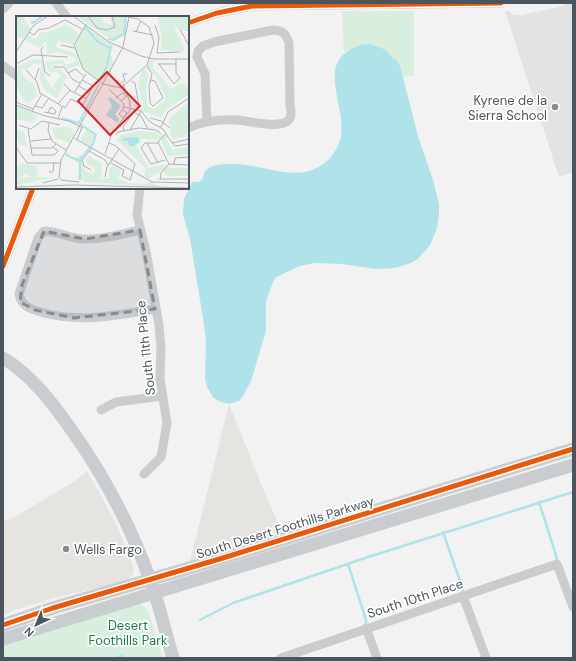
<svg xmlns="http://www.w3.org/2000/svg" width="576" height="661" viewBox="0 0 576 661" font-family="'DM Sans',sans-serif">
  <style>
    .commercial { fill: #e6e4e0 }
    .education { fill: #e4e3e3 }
    .green { fill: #d8efdf }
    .water { fill: #b0e2ea }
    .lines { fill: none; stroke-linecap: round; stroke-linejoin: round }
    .stream { stroke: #b0e2ea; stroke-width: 2.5 }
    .street { stroke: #cacccd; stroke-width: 9 }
    .secondary { stroke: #cacdcf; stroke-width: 13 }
    .cycleway-casing { stroke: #fff; stroke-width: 8 }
    .cycleway { stroke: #e8590c; stroke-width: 5 }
    .marked { fill: #858c91; fill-opacity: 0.2; stroke: #858c91; stroke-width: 3; stroke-dasharray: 8 5; stroke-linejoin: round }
    .poi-dot { fill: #858c91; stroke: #fff; stroke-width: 1.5 }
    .labels { text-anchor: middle; stroke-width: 3.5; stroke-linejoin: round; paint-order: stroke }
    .poi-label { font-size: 13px; fill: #4a555d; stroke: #fff; text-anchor: end }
    .street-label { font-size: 13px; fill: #4a555d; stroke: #fff }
    .park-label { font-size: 13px; fill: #1d7c46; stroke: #fff }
    .inset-river { fill: none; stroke: #b0e2ea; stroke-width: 2 }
    .inset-road { fill: none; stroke: #afb3b6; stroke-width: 1 }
    .view { fill: #d62828; fill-opacity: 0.15; stroke: #d62828; stroke-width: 2 }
    .inset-edge { fill: none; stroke: #4a555d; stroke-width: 2 }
  </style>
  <rect width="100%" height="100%" fill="#f2f2f2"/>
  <path class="commercial" d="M 229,404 L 264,491 L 282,532 L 190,561 Z
    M 87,471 L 115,521 L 132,563 L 134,569 L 133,574 L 127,581 L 54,598 L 12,611 L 3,616 L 3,521 L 13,518 L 75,481 Z"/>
  <path class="education" d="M 569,3 L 573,3 L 573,172 L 559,177 L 505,11 L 509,11 L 514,15 L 522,15 L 559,7 Z"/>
  <path class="green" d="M 342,11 L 414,11 L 414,76 L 403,77 L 394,59 L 387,53 L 388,52 C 373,42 359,43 344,53 Z
    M 138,603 L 145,607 L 148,611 L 163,658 L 3,658 L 3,644 Z"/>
  <path class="water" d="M 364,44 C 373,44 381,47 389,52 L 388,53 L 394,59 L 395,58 L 400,66 L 418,136 L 433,180 L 439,204 L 439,214 L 437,228 L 430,245 L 418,259 L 411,263 L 395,268 L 376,269 L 342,264 L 315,263 L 300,266 L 276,277 L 273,282 L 266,301 L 266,331 L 251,381 L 243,396 L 239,401 L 229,404 L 218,401 L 213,397 L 207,387 L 205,378 L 206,340 L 203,318 L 190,239 L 183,214 L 184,199 L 192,182 C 206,183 201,176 206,170 C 211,164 226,164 233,164 C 257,164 281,176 305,172 C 315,170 325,164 331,157 C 336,150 340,143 341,135 C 346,101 312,59 364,44 Z"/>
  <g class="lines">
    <path class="stream" d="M 539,502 L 556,555 L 557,562
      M 443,532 L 461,584 L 463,594
      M 348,564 L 366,620 L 366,626
      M 200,620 L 233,603 L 362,559 L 573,492
      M 118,658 L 122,655"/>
    <path class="street" d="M 56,3 L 67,17
      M 3,9 L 9,3
      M 188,23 L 217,13 L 252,6 L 501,3
      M 3,66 L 17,76
      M 188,128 C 203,121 219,119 237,120 C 250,121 275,128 286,122 C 293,118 291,111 290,105 L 289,43 C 286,34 283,30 273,30 L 214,42 L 203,46 L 198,51 L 197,57 L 205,74 L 207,121
      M 140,188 L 137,215 L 146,251 L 159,325 L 161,349 L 160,379 L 167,423 L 161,457 L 144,474
      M 140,230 C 122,234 103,240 84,239 C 70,239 58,231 44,231 L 38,238 L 19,294 C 22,308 32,309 44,313 C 83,323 117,315 155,309
      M 3,266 L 33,188
      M 101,410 L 116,402 L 163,396
      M 463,596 L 486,658
      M 366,628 L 377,658
      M 281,658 L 557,564 L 573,607"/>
    <path class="secondary" d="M 3,358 C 30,374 50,400 68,425 C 102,472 129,522 149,577 C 159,603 165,631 173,658
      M 3,625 L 53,608 L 223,558 L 573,449
      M 3,639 L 573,465"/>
    <defs>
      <path id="cycleway" d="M 188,23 L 217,13 L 252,6 L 501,3
        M 3,266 L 33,188
        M 3,625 L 53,608 L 223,558 L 573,449"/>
    </defs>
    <use href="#cycleway" class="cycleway-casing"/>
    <use href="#cycleway" class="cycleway"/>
  </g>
  <path class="marked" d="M 140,230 L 155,309 L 74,318 L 35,310 L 20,302 L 22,285 L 44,231 L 85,239 Z"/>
  <g class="poi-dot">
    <circle cx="555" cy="107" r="4"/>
    <circle cx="66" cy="549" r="4"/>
  </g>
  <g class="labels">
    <g class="poi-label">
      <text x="547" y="105">Kyrene de la<tspan x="547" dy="15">Sierra School</tspan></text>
      <text x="74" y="554" text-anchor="start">Wells Fargo</text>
    </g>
    <g class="street-label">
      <text transform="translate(145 348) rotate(-96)" y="5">South 11th Place</text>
      <text transform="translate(285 527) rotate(-17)" y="5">South Desert Foothills Parkway</text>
      <text transform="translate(415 598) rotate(-18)" y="5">South 10th Place</text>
    </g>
    <g class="park-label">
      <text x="128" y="630">Desert<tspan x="128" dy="15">Foothills Park</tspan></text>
    </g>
  </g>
  <g transform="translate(16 16)">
    <rect width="173" height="173" fill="#f2f2f2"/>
    <path d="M 0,0 L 7,1 L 15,13 L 8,24 L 4,21 L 0,23 ZM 64,0 L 85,0 L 87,6 L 96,9 L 94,0 L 111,0 L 110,19 L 100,22 L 98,26 L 63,2 ZM 141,0 L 173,0 L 173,16 L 158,11 L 168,32 L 166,37 L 164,34 L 153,36 L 153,34 L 145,34 L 146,21 ZM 50,8 L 62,17 L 57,29 L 42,25 L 40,31 L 59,37 L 64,49 L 51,53 L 46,47 L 36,49 L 35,52 L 43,52 L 51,61 L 41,83 L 28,73 L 24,62 L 25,48 L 17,48 L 11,53 L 5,53 L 8,61 L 18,68 L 21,80 L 13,87 L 8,85 L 2,73 L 0,77 L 2,51 L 17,43 L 26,44 L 29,62 L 40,77 L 37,69 L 45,60 L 41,56 L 33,56 L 30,46 L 46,44 L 51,49 L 60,45 L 58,41 L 41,36 L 31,38 L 30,25 L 25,31 L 21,31 L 9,24 L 12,19 L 20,23 L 24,17 L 36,15 ZM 69,10 L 97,29 L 94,38 L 98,46 L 87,66 L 69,56 L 59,35 L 60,23 ZM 134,43 L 137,44 L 137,52 L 155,73 L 166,67 L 173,71 L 173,78 L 149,94 L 145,102 L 125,95 L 127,91 L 122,68 L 125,56 L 129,53 L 133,59 L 130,69 L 131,90 L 138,93 L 150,83 L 140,60 L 131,51 ZM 173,86 L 173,120 L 157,123 L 154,118 L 155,110 L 152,106 L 153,103 ZM 0,89 L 22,98 L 17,107 L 0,103 ZM 46,110 L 56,113 L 58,117 L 53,127 L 39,122 L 36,111 L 45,112 ZM 71,113 L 80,119 L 74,130 L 64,125 ZM 4,114 L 8,116 L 11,130 L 4,129 L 0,116 ZM 122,115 L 139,116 L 143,120 L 148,118 L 156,134 L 173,131 L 173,138 L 152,140 L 145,124 L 125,123 L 120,130 L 133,152 L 149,148 L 154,152 L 173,152 L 173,160 L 152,160 L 145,155 L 132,163 L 128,159 L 130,153 L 101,124 L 104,119 ZM 51,135 L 57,142 L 67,139 L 68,154 L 75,158 L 79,156 L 79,152 L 71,148 L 70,141 L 73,140 L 86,147 L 85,162 L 93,163 L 93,154 L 97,149 L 105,153 L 102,162 L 112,167 L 132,168 L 132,165 L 145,171 L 69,166 L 60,161 L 64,156 L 64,150 L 60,143 L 48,139 ZM 6,147 L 21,150 L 21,161 L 40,161 L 1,169 L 0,163 L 16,161 L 9,158 L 6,161 L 0,162 L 0,150 Z" fill="#d8efdf"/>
    <path d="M 94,81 L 105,90 L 99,98 L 103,104 L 102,107 L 90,99 L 96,90 L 92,82 ZM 121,121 L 124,126 L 118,130 L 114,130 L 111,125 L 106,125 L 108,122 Z" fill="#b0e2ea"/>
    <path class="inset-river" d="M 15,6 L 17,7 L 27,0M 69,11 L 81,25 L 93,32M 92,23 L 97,24 L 108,18 L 110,0M 85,63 L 91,49 L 95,30M 46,102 L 62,107M 50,139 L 63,145M 64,164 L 64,143 L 77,128 L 80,119 L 63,107 L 83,68"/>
    <path class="inset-road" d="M 57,0 L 93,26 L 125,40 L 137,43 L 173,43M 72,0 L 81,12 L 91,14 L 99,11 L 96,0M 70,8 L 58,29 L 67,53 L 87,68 L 105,72 L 131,49 L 138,27 L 133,11 L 122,3 L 112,1M 139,9 L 143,21 L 141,37 L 164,36M 164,13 L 173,30M 117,15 L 137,19M 13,16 L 18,19 L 22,14 L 33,12 L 49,4 L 66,13M 120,16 L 125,5M 45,29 L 58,32M 27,31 L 25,34 L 29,56 L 34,60M 0,36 L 17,10 L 32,0M 160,43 L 160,57 L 164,62M 0,48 L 17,39 L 52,41M 142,48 L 160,48M 143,48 L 158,68 L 164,62M 131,50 L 136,58 L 133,70 L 134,87 L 137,90 L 147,82 L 139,65 L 135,64M 37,51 L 48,51 L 56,63 L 64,67M 10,54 L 21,66 L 24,77 L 49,92 L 55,83 L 67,89 L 77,70 L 66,64M 52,57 L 60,53 L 68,61M 19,64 L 23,52M 101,64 L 103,68 L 109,65 L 107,58 L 111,58M 115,65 L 119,67 L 123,91M 48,68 L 55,75 L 71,83M 62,70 L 74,76M 93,73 L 108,88 L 107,93 L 103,98 L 107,102 L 111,97 L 107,94M 58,77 L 70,58M 100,82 L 108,76 L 110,81 L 105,85M 0,86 L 17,93M 42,88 L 54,74M 0,89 L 29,100 L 53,105 L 67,112M 19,90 L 26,92 L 33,82M 108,91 L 125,95 L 134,106 L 147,113 L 152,121M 16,95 L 26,78M 28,96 L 39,98 L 40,95M 32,97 L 35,91 L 40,95M 134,102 L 145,105 L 154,112M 42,103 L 46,91M 33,107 L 32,115 L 36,125 L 50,134M 3,109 L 15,113 L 26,105 L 44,109M 145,111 L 152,96 L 173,82M 12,113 L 16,139 L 38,139 L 42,135 L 37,131M 114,114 L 125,95M 108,115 L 107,111 L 118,96 L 125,100 L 132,113M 150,118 L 142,126 L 153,148M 100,119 L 102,116 L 123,112 L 140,114 L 145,118M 151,120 L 159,130 L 173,128M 58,122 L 136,166 L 173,167M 61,124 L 66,111M 15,125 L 35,123M 93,127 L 100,130 L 119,148 L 114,164 L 106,160 L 108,154 L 95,147M 131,127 L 142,147M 142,127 L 129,127 L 125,132 L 135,148 L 149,144M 156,127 L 173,123M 0,131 L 11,147 L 44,147M 15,132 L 36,132 L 40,128M 73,135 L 89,144 L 92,149M 89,138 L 96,117 L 114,94 L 114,86 L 107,68 L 108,71M 153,148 L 173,149M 158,148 L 159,142 L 173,141M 75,154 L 68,150 L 66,144 L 76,132M 33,156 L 37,156 L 38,146M 43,161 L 45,144 L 107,31 L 113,1M 43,161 L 45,164 L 63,166M 89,161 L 91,151 L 103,133M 144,163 L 173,163M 144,164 L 145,157 L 153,148M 27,167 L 42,163M 0,171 L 58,169 L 173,172"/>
    <path class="view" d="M 91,56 L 124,90 L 94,119 L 62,85 Z"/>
    <rect width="173" height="173" class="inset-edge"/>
  </g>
  <rect width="576" height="661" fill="none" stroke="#4a555d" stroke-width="8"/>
  <g transform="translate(36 625) rotate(224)" stroke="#ffffff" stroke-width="3" paint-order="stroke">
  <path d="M0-3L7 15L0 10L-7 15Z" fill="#4a555d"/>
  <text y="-6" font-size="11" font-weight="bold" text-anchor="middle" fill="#4a555d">N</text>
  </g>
</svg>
